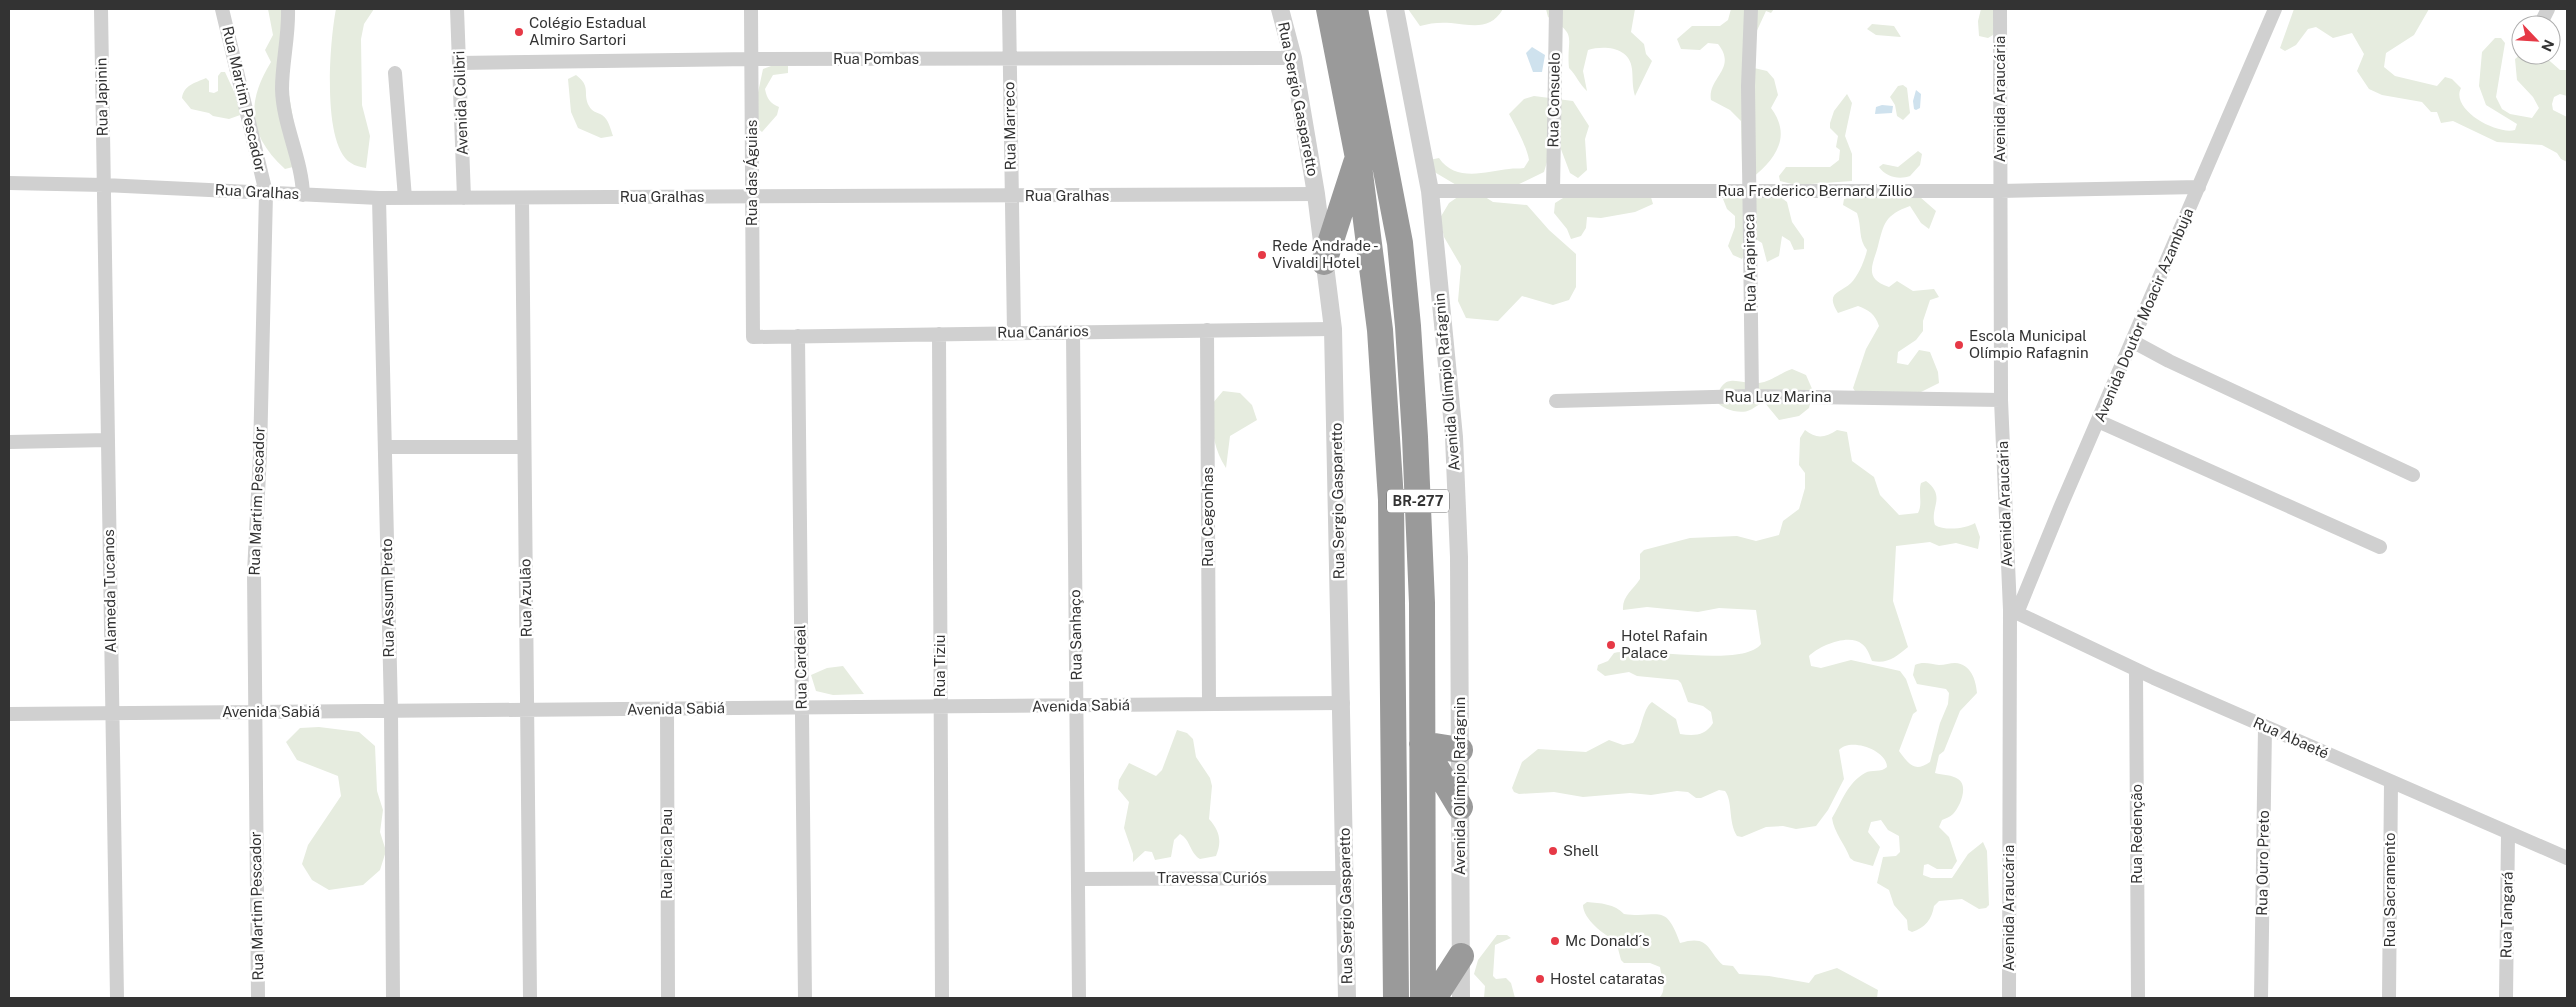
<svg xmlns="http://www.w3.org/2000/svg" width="2576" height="1007" viewBox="0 0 2576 1007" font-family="'Public Sans',sans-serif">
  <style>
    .green { fill: #e6ecdf }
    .water { fill: #cfe2ee }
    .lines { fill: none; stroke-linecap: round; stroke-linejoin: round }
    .minor { stroke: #d0d0d0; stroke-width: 14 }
    .tertiary { stroke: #d0d0d0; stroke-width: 18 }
    .motorway { stroke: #9a9a9a; stroke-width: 26 }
    .poi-dot { fill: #e63946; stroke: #fff; stroke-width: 2 }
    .labels { text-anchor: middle; stroke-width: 5; stroke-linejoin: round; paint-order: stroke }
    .shield { fill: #fff; stroke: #707070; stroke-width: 1 }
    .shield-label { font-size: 14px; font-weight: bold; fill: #333 }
    .poi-label { font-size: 15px; fill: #333; stroke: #fff; text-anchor: start }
    .street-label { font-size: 15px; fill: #333; stroke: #fff }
  </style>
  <rect width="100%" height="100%" fill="#fff"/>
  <path class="green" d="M 268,9 L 295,9 L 282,38 L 282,54 L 301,165 L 285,169 C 249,136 245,104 271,62 L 265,50 L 273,35 Z
    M 336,9 L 374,9 L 364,24 L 361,39 L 362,105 L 370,136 L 366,168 C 361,167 355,166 351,163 C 321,145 330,39 336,9 Z
    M 1408,9 L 1503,9 C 1490,31 1472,25 1451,23 C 1440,22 1430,23 1420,26 Z
    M 1546,9 L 1635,9 L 1631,32 L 1644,44 L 1646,54 L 1652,61 L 1635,96 C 1632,86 1633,78 1632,69 C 1630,47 1604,45 1588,50 L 1583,71 L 1587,91 C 1579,84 1577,76 1569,68 C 1566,36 1579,36 1548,17 Z
    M 1731,9 L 1774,9 L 1771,13 L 1766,11 L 1754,37 L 1754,68 L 1767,71 L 1774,79 L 1778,95 L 1771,108 C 1792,136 1776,159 1752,178 L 1743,175 L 1742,170 L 1741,121 L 1730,110 L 1711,100 C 1707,78 1738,69 1718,44 L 1708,43 L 1700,50 L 1681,49 L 1677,39 L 1692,26 L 1720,26 L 1728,20 Z
    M 1981,9 L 2004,9 L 1993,35 L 1988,38 L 1979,36 L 1978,21 Z
    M 2294,9 L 2429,9 L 2414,35 L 2386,53 L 2384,67 L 2395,76 L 2437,86 L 2445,77 L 2452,79 L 2461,88 C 2450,109 2496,135 2515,130 L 2517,124 L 2486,105 L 2479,86 L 2482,52 L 2495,38 L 2501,38 L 2505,43 L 2496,97 L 2502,109 L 2510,114 L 2532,118 L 2539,108 L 2533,97 L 2517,80 L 2515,59 L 2521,54 L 2543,55 L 2560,70 L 2567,70 L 2567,96 L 2560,94 L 2554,97 L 2552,104 L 2553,110 L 2567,117 L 2567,162 L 2561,159 L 2557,153 L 2542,145 L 2497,142 L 2453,121 L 2441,123 L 2437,112 L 2431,112 L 2422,102 L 2382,95 L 2369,89 L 2357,71 L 2364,54 L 2352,33 L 2333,38 L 2316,27 L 2308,29 L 2296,45 L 2285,51 L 2280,48 Z
    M 1872,24 L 1894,26 L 1901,37 L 1876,35 L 1867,29 Z
    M 771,66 L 788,66 L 788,73 L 773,75 L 765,89 C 767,99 770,103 779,107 L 777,115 L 762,132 L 756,127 L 756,102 L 763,69 Z
    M 221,72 L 225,72 L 242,109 L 243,114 L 229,119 L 213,116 L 209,113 L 191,109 L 182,98 C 184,85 195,83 206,78 L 209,81 L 209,92 L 214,93 L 218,91 L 218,76 Z
    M 576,75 C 592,87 582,93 589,106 C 592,112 597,112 602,115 C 609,120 610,128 613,136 L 601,138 L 578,128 L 571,112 L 568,79 Z
    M 1903,85 L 1907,88 L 1910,113 L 1903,120 L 1897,116 L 1895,105 L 1890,97 L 1898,86 Z
    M 1847,94 L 1852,103 L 1845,136 L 1852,154 L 1852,181 L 1796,185 L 1780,181 L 1779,176 L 1786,167 L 1830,167 L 1839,160 L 1840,150 L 1836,147 L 1838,136 L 1830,128 L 1830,123 L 1834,111 Z
    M 1534,96 L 1573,101 L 1589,126 L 1585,139 L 1587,170 L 1578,178 L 1570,173 L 1559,144 L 1550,152 L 1544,172 L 1515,186 L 1458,186 L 1431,170 L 1429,160 L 1439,158 C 1455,182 1485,172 1509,169 C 1514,168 1519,169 1524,168 L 1529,160 C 1527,147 1516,127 1509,114 L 1524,99 Z
    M 1918,151 L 1922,154 L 1920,165 L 1910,176 C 1899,180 1886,177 1879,167 L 1883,164 L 1898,167 Z
    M 1479,193 L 1493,202 L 1527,205 L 1549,230 L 1576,254 L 1576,287 L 1569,300 L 1553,305 L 1522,296 L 1498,321 L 1466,318 L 1458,301 L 1461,266 L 1444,237 L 1440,218 L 1449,203 L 1462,194 Z
    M 1730,193 L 1779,196 L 1787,202 L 1792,222 L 1804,239 L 1804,249 L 1794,250 L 1790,241 L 1782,236 L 1779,256 L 1767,262 L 1762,243 L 1754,238 L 1742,259 L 1733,255 L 1728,246 L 1735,227 L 1735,216 L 1727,209 L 1723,199 Z
    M 1650,194 L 1653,204 L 1635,212 L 1601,218 L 1587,217 L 1586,228 L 1581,236 L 1571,239 L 1567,229 L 1554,213 L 1555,203 L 1563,198 Z
    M 1854,195 L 1920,197 L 1936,211 L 1929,229 L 1921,223 L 1910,206 C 1885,215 1884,223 1878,246 C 1873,265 1863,278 1889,287 L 1897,281 L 1913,291 L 1934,289 L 1939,297 L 1930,300 L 1923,321 L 1923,331 L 1916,340 L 1898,352 L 1897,363 L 1908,365 L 1919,350 L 1930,352 L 1938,372 L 1939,383 L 1921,392 L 1858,396 L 1853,388 L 1866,349 L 1879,326 C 1875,314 1869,310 1858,306 L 1838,313 C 1825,292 1839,294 1851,283 C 1858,276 1865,260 1867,250 C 1858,239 1862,227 1857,213 L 1843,205 L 1844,199 Z
    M 1792,369 L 1806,375 L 1813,391 L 1809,408 L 1799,416 L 1779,420 L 1765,403 C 1758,404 1756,407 1750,410 C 1740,415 1722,409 1716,401 C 1723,369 1739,385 1759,383 C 1770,382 1782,372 1792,369 Z
    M 1223,391 L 1240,393 L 1252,405 L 1257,420 L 1230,436 L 1226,468 C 1213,448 1211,427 1212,404 Z
    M 1805,430 C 1816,439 1825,438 1837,430 L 1847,432 L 1852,461 L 1874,477 L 1880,495 L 1899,515 L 1918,513 C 1923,504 1918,493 1921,483 L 1926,481 C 1947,497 1929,508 1935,525 C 1944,531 1966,529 1975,523 L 1980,537 L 1978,549 L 1956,543 L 1939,546 L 1930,542 L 1896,546 L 1893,601 L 1908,647 C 1896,657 1888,664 1872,661 C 1870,656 1867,647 1862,644 C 1849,633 1819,646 1809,656 L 1811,666 L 1821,668 L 1851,660 L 1900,671 L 1906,679 L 1917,711 L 1913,714 L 1899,751 C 1909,764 1914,773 1930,762 L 1940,723 L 1948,704 L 1949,693 L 1946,689 L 1917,684 L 1913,675 L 1915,665 C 1923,661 1931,664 1939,665 C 1945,665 1950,663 1955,663 C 1971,664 1976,680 1977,693 L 1960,711 L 1944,751 L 1939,755 L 1935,773 C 1942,775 1953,775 1958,779 C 1969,786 1960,807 1953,814 C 1950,817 1946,818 1942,820 L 1939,827 L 1949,837 L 1957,861 L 1952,869 L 1937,869 L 1928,864 L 1924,865 L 1923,875 L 1931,878 L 1952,878 L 1968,854 L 1983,842 L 1987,851 L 1989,905 L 1986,908 L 1979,909 L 1962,899 L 1939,901 L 1934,906 C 1932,919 1925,928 1912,932 L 1908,930 L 1907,920 L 1894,905 L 1889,890 L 1877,883 L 1883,857 L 1896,856 L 1900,852 L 1899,836 L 1888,830 L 1881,820 L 1871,822 L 1868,832 L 1880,847 L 1873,866 L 1854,861 L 1850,858 C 1845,844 1834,833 1832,818 C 1842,802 1847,783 1865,773 C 1872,769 1881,773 1887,767 C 1887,750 1850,737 1839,750 L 1844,779 L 1828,810 L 1816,826 L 1796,829 L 1783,826 L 1766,827 L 1742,837 L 1737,836 C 1728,822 1733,801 1725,791 L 1719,790 L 1701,798 L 1696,798 L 1688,792 L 1677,791 L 1651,795 L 1630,793 L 1583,797 L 1554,792 L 1519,794 L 1514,792 L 1512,788 L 1522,762 L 1538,749 L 1586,752 L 1609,740 L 1623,745 L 1633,743 C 1642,732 1642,709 1652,702 L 1676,719 L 1680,734 C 1694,736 1705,736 1713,723 L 1711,712 L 1703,706 L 1688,702 L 1681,683 L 1678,680 L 1637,676 L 1629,672 L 1605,676 L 1597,670 L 1598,665 L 1608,661 L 1614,653 C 1644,647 1743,668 1761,644 L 1756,610 L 1719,608 L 1698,612 L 1647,607 L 1623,610 C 1622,596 1633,590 1640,579 L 1640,554 L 1644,550 L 1690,538 L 1737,536 L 1756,541 L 1779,535 L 1783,521 L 1799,509 L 1805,488 L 1805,473 L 1799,465 L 1800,438 Z
    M 843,666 L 864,694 L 833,695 L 816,691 L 811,675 L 827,668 Z
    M 319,727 L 359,732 L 375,746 L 377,791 L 383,810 L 380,832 L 386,851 L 380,870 L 363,885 L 329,890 L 312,880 L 302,864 L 308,845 L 341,796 L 338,776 L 297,760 L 286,742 L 300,728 Z
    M 1177,730 L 1187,733 L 1193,739 L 1196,757 L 1210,778 L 1212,786 L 1209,819 C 1220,831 1222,842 1216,856 L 1200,859 C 1189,852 1191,840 1180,834 L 1174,840 L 1171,857 L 1155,860 L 1152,852 L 1145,851 L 1133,862 L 1133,854 L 1124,828 L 1129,802 L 1118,789 L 1119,780 L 1129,763 L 1156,776 L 1162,770 Z
    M 1587,902 C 1600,903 1615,904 1624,914 C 1659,919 1665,901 1680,943 C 1710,934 1707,951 1723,965 L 1733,966 L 1739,974 L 1769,976 L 1809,983 L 1815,975 L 1837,968 L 1878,990 L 1877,998 L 1659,998 C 1668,989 1661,977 1660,967 L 1650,963 L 1624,963 L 1621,960 L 1616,941 C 1604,935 1583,919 1583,905 Z
    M 1497,935 L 1507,935 L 1511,938 L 1495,945 L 1493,976 L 1496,979 L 1506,978 L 1511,983 L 1515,998 L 1484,998 L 1485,986 L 1474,974 L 1478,960 Z"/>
  <path class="water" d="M 1532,47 L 1545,55 L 1542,72 L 1533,72 L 1526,53 Z
    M 1916,90 L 1921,94 L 1920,108 L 1916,110 L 1914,109 L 1913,101 Z
    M 1882,105 L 1893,106 L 1892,113 L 1875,114 L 1876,107 Z"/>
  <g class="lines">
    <path class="minor" d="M 101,9 L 117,998
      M 222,9 L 266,193 L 260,454 L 254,573 L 258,998
      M 288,9 C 289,36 282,62 282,89 C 283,126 302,159 303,195
      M 457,9 L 464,198
      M 751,9 L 753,337 L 1333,329
      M 1009,9 L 1014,333
      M 1751,9 L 1748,86 L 1752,396
      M 2000,9 L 2001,400 L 2010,610 L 2009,998
      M 2540,25 L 2548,9
      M 459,63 L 752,59 L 1293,58
      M 395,73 L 405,198
      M 9,183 L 104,185 L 379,198 L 1316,194
      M 1430,191 L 2000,191 L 2199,187
      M 1553,191 L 1556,9
      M 379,198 L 391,711 L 393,998
      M 522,198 L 530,998
      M 1207,330 L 1209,704
      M 1073,332 L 1079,998
      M 939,334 L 942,998
      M 798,336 L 805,998
      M 2132,341 L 2169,361 L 2413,475
      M 1556,401 L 1752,396 L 2001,400
      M 2098,421 L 2380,547
      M 9,442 L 108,440
      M 385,447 L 524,447
      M 2010,610 L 2017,613 L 2060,508 L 2275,9
      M 2017,613 L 2154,678 L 2567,858
      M 2136,670 L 2138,998
      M 667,709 L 668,998
      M 9,714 L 1343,703
      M 1078,879 L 1345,878
      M 2261,998 L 2265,727
      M 2389,998 L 2391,782
      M 2506,998 L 2508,833"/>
    <path class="tertiary" d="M 1280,9 L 1293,58 L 1316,194 L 1333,329 L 1347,998
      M 1395,9 L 1430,191 L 1454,437 L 1459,557 L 1461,998"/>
    <path class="motorway" d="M 1329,9 L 1358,158 L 1380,330 L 1391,500 L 1396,998
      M 1355,9 L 1400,243 L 1408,326 L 1415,437 L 1422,603 L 1423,998
      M 1324,262 L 1356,163
      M 1422,744 L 1460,807
      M 1422,744 L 1460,750
      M 1434,998 L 1461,956"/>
  </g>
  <g class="poi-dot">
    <circle cx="519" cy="32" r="5"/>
    <circle cx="1262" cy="255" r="5"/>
    <circle cx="1959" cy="345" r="5"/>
    <circle cx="1611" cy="645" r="5"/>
    <circle cx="1553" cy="851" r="5"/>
    <circle cx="1555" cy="941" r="5"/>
    <circle cx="1540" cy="979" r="5"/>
  </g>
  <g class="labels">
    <rect class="shield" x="1387" y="489.5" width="62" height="23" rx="4"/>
    <g class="shield-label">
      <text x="1418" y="506">BR-277</text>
    </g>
    <g class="poi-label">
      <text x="529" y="28">Colégio Estadual<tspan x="529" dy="17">Almiro Sartori</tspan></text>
      <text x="1272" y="251">Rede Andrade -<tspan x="1272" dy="17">Vivaldi Hotel</tspan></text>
      <text x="1969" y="341">Escola Municipal<tspan x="1969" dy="17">Olímpio Rafagnin</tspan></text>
      <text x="1621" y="641">Hotel Rafain<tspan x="1621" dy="17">Palace</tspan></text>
      <text x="1563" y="856">Shell</text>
      <text x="1565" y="946">Mc Donald´s</text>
      <text x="1550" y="984">Hostel cataratas</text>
    </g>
    <g class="street-label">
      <text x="876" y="64">Rua Pombas</text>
      <text transform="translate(102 97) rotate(-91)" y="5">Rua Japinin</text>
      <text transform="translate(244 99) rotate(77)" y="5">Rua Martim Pescador</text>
      <text transform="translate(1298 99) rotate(79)" y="5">Rua Sergio Gasparetto</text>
      <text transform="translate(2000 99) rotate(-90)" y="5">Avenida Araucária</text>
      <text transform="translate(1554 100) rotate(-89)" y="5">Rua Consuelo</text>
      <text transform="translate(461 103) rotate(-92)" y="5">Avenida Colibri</text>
      <text transform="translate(1010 126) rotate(-91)" y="5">Rua Marreco</text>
      <text transform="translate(752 173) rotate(-90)" y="5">Rua das Águias</text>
      <text x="1815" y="196">Rua Frederico Bernard Zillio</text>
      <text transform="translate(257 192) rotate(3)" y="5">Rua Gralhas</text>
      <text x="1067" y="201">Rua Gralhas</text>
      <text x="662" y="202">Rua Gralhas</text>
      <text transform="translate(1750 263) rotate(-91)" y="5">Rua Arapiraca</text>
      <text transform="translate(2144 315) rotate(-67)" y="5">Avenida Doutor Moacir Azambuja</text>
      <text transform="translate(1043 332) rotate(-1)" y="5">Rua Canários</text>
      <text transform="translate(1447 382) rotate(-95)" y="5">Avenida Olímpio Rafagnin</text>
      <text x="1778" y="402">Rua Luz Marina</text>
      <text transform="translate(257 501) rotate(-88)" y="5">Rua Martim Pescador</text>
      <text transform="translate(1338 501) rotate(-91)" y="5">Rua Sergio Gasparetto</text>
      <text transform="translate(2005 504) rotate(-92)" y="5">Avenida Araucária</text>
      <text transform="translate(1208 517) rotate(-90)" y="5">Rua Cegonhas</text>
      <text transform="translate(110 591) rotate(-91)" y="5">Alameda Tucanos</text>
      <text transform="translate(388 598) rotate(-91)" y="5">Rua Assum Preto</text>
      <text transform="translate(526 598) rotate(-91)" y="5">Rua Azulão</text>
      <text transform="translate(1076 635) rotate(-91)" y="5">Rua Sanhaço</text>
      <text transform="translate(940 666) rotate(-90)" y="5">Rua Tiziu</text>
      <text transform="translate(801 667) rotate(-91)" y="5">Rua Cardeal</text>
      <text transform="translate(1081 706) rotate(-1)" y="5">Avenida Sabiá</text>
      <text transform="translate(676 709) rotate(-1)" y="5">Avenida Sabiá</text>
      <text x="271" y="717">Avenida Sabiá</text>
      <text transform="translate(2291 738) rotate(24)" y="5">Rua Abaeté</text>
      <text transform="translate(1460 786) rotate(-90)" y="5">Avenida Olímpio Rafagnin</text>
      <text transform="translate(2137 834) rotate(-90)" y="5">Rua Redenção</text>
      <text transform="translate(667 854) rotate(-90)" y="5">Rua Pica Pau</text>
      <text transform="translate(2263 863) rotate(-89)" y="5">Rua Ouro Preto</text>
      <text x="1212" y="883">Travessa Curiós</text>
      <text transform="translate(2390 890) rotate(-90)" y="5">Rua Sacramento</text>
      <text transform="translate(257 906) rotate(-91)" y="5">Rua Martim Pescador</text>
      <text transform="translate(1346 906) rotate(-91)" y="5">Rua Sergio Gasparetto</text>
      <text transform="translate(2009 908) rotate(-90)" y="5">Avenida Araucária</text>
      <text transform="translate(2507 915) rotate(-89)" y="5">Rua Tangará</text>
    </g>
  </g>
  <rect width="2576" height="1007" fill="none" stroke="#333333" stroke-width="20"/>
  <g transform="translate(2536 40) rotate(115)"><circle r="24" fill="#ffffff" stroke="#adadad"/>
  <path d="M0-4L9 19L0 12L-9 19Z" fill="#e63946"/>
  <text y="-8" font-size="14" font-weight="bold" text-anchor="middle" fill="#333333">N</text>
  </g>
</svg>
